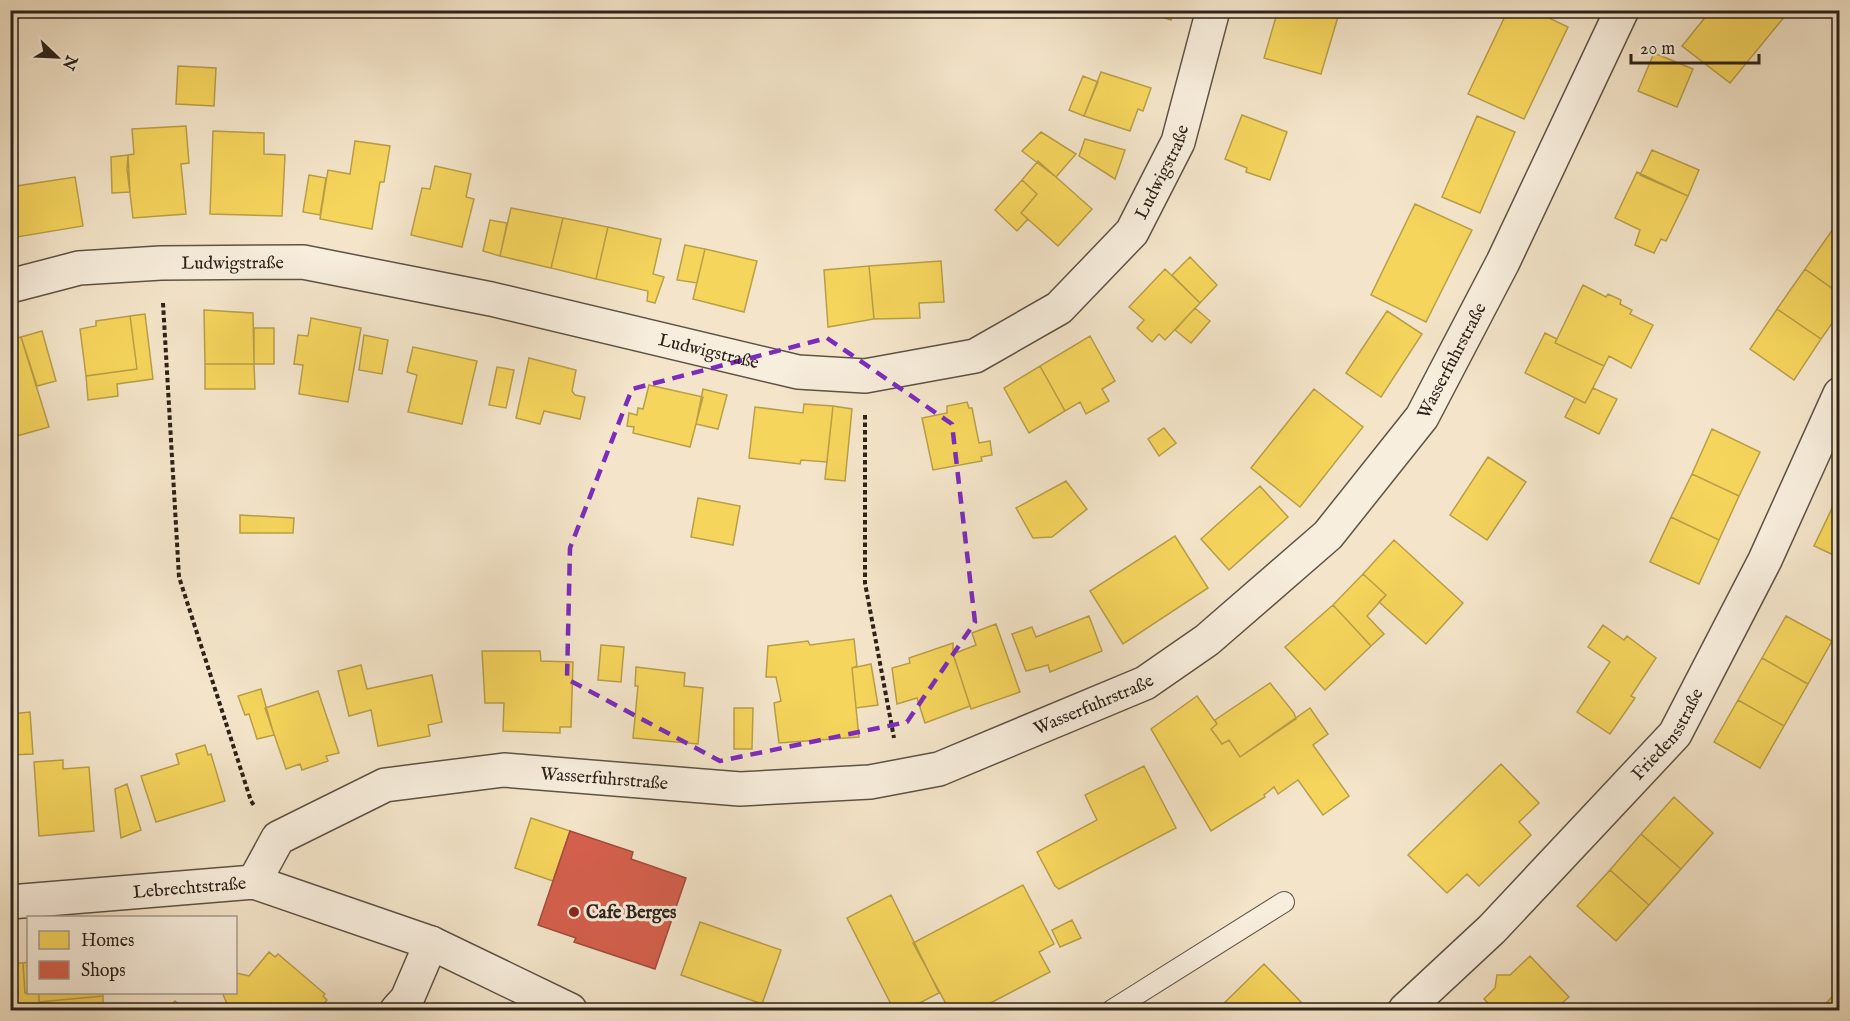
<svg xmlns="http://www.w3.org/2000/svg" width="1850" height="1021" viewBox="0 0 1850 1021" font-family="'IM FELL English',serif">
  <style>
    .homes { fill: #f6d55c; stroke: #b99f48; stroke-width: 1.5 }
    .shops { fill: #d6604d; stroke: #a34d3d; stroke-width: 1.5 }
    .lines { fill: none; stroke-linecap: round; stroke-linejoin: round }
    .lane-casing { stroke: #5e5345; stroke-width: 22 }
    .street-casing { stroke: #5e5345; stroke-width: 36 }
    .path { stroke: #2c2219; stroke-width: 4; stroke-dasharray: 4.5 3; stroke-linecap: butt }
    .lane { stroke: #f8eedd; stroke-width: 20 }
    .street { stroke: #f8eedd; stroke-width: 33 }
    .marked { fill: none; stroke: #7b2cbf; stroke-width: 4.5; stroke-dasharray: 12 8; stroke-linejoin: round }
    .poi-dot { fill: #8f2418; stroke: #f8eedd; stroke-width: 2 }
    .labels { text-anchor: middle; stroke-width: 6; stroke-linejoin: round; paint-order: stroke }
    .street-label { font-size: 18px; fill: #2c2219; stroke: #f8eedd }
    .poi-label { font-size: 18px; font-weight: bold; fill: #2c2219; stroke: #f8eedd; text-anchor: start }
  </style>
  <rect width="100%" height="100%" fill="#f4e5ca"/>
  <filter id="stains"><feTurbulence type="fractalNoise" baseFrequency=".00333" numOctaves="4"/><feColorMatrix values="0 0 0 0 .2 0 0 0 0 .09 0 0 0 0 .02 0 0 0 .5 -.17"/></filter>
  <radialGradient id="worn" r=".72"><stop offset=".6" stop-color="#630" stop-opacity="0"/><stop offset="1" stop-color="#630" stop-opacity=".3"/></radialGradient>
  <path class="homes" d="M 1140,10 L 1174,10 L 1171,20 Z
    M 1278,10 L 1340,10 L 1321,74 L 1264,58 Z
    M 1508,10 L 1533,10 L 1568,27 L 1524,119 L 1468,94 Z
    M 1711,10 L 1790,10 L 1730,83 L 1682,46 Z
    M 1654,53 L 1693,69 L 1677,107 L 1638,91 Z
    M 178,66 L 216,68 L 214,106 L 176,104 Z
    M 1101,72 L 1151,88 L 1143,111 L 1138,109 L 1130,131 L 1084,116 Z
    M 1083,76 L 1098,82 L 1084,116 L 1069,110 Z
    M 1242,115 L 1287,132 L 1270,180 L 1246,172 L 1247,168 L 1225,159 Z
    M 1477,116 L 1515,132 L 1480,213 L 1442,197 Z
    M 186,126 L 189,163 L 181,164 L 186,214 L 133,218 L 127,169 L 128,155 L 134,154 L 132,129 Z
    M 213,131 L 264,133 L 264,154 L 285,155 L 282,216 L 210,214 Z
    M 1041,132 L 1076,154 L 1056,177 L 1022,151 Z
    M 1085,139 L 1125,150 L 1115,179 L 1079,156 Z
    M 355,141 L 390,146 L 384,182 L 380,182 L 372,229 L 320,219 L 328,170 L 350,174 Z
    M 1652,150 L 1699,170 L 1688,196 L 1640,175 Z
    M 128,155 L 130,192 L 112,193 L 111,157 Z
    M 1038,161 L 1092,209 L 1058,246 L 1021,213 L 1037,194 L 1022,180 Z
    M 435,166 L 471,174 L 466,197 L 474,199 L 462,247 L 411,235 L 422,188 L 430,189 Z
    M 1637,172 L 1688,196 L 1666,241 L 1661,239 L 1654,253 L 1635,245 L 1640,230 L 1615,218 Z
    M 309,175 L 326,178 L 320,215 L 303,212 Z
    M 75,177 L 83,226 L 17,237 L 10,187 Z
    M 1022,180 L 1037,194 L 1021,213 L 1028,219 L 1017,231 L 995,210 Z
    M 1415,204 L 1472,230 L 1426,322 L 1371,295 Z
    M 511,208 L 563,218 L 551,268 L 500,256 Z
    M 563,218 L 608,227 L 596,279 L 551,268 Z
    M 490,220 L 507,223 L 500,256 L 483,251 Z
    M 608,227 L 661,239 L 653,274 L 664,277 L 655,303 L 647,301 L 648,291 L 596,279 Z
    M 1833,229 L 1840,234 L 1840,294 L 1805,269 Z
    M 685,245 L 705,249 L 697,283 L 677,280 Z
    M 705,249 L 757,261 L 744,312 L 693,299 Z
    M 1190,257 L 1217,285 L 1200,303 L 1172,275 Z
    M 941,261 L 944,302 L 919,303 L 920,318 L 874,319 L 869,266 Z
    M 869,266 L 874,319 L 828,327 L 824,270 Z
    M 1165,269 L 1200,303 L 1165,340 L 1159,334 L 1152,342 L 1137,328 L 1144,320 L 1129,307 Z
    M 1805,269 L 1840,294 L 1840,312 L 1821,339 L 1777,309 Z
    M 1583,285 L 1606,297 L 1608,294 L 1621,300 L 1620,304 L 1632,310 L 1630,314 L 1653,325 L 1631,368 L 1609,356 L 1604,366 L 1555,343 Z
    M 1195,308 L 1210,321 L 1191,343 L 1175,330 Z
    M 1777,309 L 1821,339 L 1794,380 L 1750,349 Z
    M 204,310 L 253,313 L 254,364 L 205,364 Z
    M 1387,311 L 1422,334 L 1381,397 L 1346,373 Z
    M 145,314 L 153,379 L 117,384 L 118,396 L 88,400 L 86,376 L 137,369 L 130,316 Z
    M 130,316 L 137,369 L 86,376 L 80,329 L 96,326 L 96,321 Z
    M 311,318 L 361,328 L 348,402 L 299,394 L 303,365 L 294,364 L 298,335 L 308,336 Z
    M 254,328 L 274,328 L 274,364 L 254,364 Z
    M 42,331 L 56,381 L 37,386 L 21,337 Z
    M 1545,333 L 1557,339 L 1555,343 L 1604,366 L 1585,403 L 1525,373 Z
    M 364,335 L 388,340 L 382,374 L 359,370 Z
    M 1090,336 L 1115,381 L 1102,389 L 1109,401 L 1086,414 L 1080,402 L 1065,411 L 1040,366 Z
    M 21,337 L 49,427 L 10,438 L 10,340 Z
    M 413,347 L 477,361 L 462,424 L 408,412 L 417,375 L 407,372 Z
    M 529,358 L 576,370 L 572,391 L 575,395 L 585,397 L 580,419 L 544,411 L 540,424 L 516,418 Z
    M 205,364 L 254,364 L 255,389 L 205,389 Z
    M 1040,366 L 1065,411 L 1029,433 L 1004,388 Z
    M 497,367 L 514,370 L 506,408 L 489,405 Z
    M 649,385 L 703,397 L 690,447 L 633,433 L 634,427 L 627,426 L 629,413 L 637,415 L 638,408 L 643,409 Z
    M 1593,388 L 1617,399 L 1599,434 L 1565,417 L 1575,398 L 1585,403 Z
    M 703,389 L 727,395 L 718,429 L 696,424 Z
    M 1314,389 L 1363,427 L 1300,507 L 1251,468 Z
    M 967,402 L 969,408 L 972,408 L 979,443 L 990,441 L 992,455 L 981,457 L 982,461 L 933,470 L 922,418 L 947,413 L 947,406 Z
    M 804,404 L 833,406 L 827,462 L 801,460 L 800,464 L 749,458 L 755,407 L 803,413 Z
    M 833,406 L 852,409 L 845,481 L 825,479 Z
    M 1164,428 L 1176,443 L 1159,456 L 1148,439 Z
    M 1712,429 L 1760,452 L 1739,496 L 1692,474 Z
    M 1488,457 L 1526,482 L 1487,540 L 1450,515 Z
    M 1692,474 L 1739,496 L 1719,540 L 1671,517 Z
    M 1066,481 L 1087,509 L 1052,537 L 1033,538 L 1016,508 Z
    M 1260,486 L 1288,517 L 1229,570 L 1201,539 Z
    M 698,498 L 740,506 L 733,545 L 691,537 Z
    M 1835,502 L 1840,504 L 1840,558 L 1814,546 Z
    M 240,515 L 294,518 L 293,533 L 240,533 Z
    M 1671,517 L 1719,540 L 1699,584 L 1650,562 Z
    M 1175,536 L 1208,588 L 1123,644 L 1090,591 Z
    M 1394,540 L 1463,603 L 1426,644 L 1379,602 L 1386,595 L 1363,574 Z
    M 1363,574 L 1386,595 L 1367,616 L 1384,634 L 1371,646 L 1333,605 Z
    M 1333,605 L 1371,646 L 1325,690 L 1285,647 Z
    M 1089,616 L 1102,651 L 1050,672 L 1048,665 L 1026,671 L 1012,634 L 1032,627 L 1036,637 Z
    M 1786,616 L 1832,641 L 1808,684 L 1762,658 Z
    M 996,624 L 1020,692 L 971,709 L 953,654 L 976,645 L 972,633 Z
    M 1603,625 L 1624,640 L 1627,636 L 1656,658 L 1631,696 L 1635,698 L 1610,734 L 1577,712 L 1610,662 L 1588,647 Z
    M 854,639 L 857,666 L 852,668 L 859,737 L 779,743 L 774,703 L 781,701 L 776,677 L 766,677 L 768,646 L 808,641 L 810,645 Z
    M 953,643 L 953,654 L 970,706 L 925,723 L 917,698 L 897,704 L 892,668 L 910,663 L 909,658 Z
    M 601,645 L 624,647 L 621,682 L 598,680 Z
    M 482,651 L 540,651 L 541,661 L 573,662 L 571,727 L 560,727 L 560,733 L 503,731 L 504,703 L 485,703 Z
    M 1762,658 L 1808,684 L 1784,726 L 1738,700 Z
    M 871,664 L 878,705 L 856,708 L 852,668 Z
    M 361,665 L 367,689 L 432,675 L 442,722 L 428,725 L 430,736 L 378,746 L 371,710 L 349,716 L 338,671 Z
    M 636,667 L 685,673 L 684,686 L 703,688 L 698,744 L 633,738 L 638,686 L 635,686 Z
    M 1270,683 L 1294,713 L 1296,719 L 1240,757 L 1229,740 L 1222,744 L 1211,729 L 1217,724 L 1215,720 Z
    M 261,689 L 274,735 L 257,739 L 249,714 L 245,715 L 238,696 Z
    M 318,691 L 339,753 L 326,756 L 328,761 L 302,770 L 300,764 L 286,769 L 265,708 Z
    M 1197,696 L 1217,724 L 1211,729 L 1222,744 L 1229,740 L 1240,757 L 1310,708 L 1328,734 L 1313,745 L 1349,796 L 1323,815 L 1298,780 L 1278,794 L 1274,787 L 1264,795 L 1265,797 L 1211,831 L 1151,729 Z
    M 1738,700 L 1784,726 L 1760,768 L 1714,742 Z
    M 734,708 L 753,708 L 752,749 L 734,749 Z
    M 30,712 L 33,754 L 10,755 L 10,714 Z
    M 205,745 L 208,755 L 211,754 L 225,801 L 156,822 L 141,776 L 179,764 L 176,754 Z
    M 63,760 L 63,769 L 89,767 L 94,831 L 39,836 L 34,762 Z
    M 1501,764 L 1539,803 L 1519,822 L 1531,835 L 1479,886 L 1467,874 L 1447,893 L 1408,855 Z
    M 1144,766 L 1176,828 L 1059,889 L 1055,886 L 1037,852 L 1097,820 L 1085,795 Z
    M 127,784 L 141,830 L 121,838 L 115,789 Z
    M 1674,797 L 1713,833 L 1681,869 L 1641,834 Z
    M 531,818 L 570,831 L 553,881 L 515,868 Z
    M 1641,834 L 1681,869 L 1649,905 L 1610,870 Z
    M 1610,870 L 1649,905 L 1616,941 L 1577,906 Z
    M 1023,885 L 1054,944 L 1039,952 L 1050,972 L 977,1010 L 942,1010 L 940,1007 L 946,1004 L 913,943 Z
    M 891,895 L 939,993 L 906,1010 L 894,1010 L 847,918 Z
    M 1072,920 L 1081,938 L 1060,947 L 1052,930 Z
    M 700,922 L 781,950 L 762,1004 L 681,975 Z
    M 269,952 L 275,957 L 278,954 L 325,994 L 323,996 L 327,1000 L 319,1010 L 235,1010 L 227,1004 L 222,992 L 236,992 L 236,973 L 249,976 Z
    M 1530,956 L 1569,997 L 1554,1010 L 1495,1010 L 1484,999 L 1495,988 L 1497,975 L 1510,975 Z
    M 28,962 L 28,992 L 103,992 L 103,996 L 39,1002 L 39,993 L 25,993 L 23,963 Z
    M 15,963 L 23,963 L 25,993 L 39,993 L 39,1002 L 103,996 L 103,1010 L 12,1010 L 10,993 L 18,994 Z
    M 1264,964 L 1301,1002 L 1292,1010 L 1217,1010 Z
    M 1840,988 L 1840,1010 L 1820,1010 Z
    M 175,1001 L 187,1010 L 167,1010 Z
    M 1487,1003 L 1495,1010 L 1479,1010 Z"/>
  <path class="shops" d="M 570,831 L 633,852 L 631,859 L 686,878 L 655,969 L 574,942 L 576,938 L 538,925 Z"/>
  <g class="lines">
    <defs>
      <path id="lane" d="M 1112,1010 L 1284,902"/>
      <g id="street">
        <path id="s1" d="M 10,286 L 79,268 L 161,263 L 303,262 L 491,299 L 798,372 L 865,376 L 975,356 L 1059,308 L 1132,232 L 1178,142 L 1213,10"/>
        <path id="s2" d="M 254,882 L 278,838 L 385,785 L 504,770 L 740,789 L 870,782 L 939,769 L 1145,683 L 1207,640 L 1328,535 L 1422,417 L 1503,262 L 1622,10"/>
        <path id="s3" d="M 10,902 L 254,882 L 431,943 L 570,1010"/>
        <path d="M 397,1010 L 407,999 L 431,943"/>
        <path id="s4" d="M 1405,1010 L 1492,929 L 1675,734 L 1765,560 L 1840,394"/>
      </g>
    </defs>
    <use href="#lane" class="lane-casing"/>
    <use href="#street" class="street-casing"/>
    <path class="path" d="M 163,303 L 179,577 L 251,801 L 255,807
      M 865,415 L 865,583 L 894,738"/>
    <use href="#lane" class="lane"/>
    <use href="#street" class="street"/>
  </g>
  <path class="marked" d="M 827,338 L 952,424 L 975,622 L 907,722 L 720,761 L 567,679 L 570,548 L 632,389 Z"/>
  <circle class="poi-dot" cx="574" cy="912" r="6"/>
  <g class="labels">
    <g class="street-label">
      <text dy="6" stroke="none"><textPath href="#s1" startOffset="1251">Ludwigstraße</textPath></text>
      <text dy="6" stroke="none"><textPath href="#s1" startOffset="225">Ludwigstraße</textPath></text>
      <text dy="6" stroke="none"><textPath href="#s1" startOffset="711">Ludwigstraße</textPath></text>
      <text dy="6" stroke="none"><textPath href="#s2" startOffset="1400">Wasserfuhrstraße</textPath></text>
      <text dy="6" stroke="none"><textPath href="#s2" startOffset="894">Wasserfuhrstraße</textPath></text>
      <text dy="6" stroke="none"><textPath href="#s4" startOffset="382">Friedensstraße</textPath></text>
      <text dy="6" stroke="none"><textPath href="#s2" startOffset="390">Wasserfuhrstraße</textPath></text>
      <text dy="6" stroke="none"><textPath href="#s3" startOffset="180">Lebrechtstraße</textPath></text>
    </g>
    <g class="poi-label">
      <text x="586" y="918">Cafe Berges</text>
    </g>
  </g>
  <rect width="1850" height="1021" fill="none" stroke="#f4e5ca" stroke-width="36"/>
  <rect x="12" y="12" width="1826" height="997" fill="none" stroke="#2c2219" stroke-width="3"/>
  <rect x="18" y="18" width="1814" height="985" fill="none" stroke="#2c2219" stroke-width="1.5"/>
  <rect x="27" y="916" width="210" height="78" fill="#f8eedd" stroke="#a69c8f" stroke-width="1.5"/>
  <rect x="39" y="931" width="30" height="18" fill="#f6d55c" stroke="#a69c8f" stroke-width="1.5"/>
  <text x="81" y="946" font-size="18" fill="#2c2219">Homes</text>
  <rect x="39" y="961" width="30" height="18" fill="#d6604d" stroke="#a69c8f" stroke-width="1.5"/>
  <text x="81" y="976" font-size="18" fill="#2c2219">Shops</text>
  <g transform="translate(57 57) rotate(113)" stroke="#f8eedd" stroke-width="4.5" paint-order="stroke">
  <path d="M0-4.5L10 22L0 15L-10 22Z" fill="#2c2219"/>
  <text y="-9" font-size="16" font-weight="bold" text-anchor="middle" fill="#2c2219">N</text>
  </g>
  <path d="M1631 54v9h128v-9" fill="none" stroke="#2c2219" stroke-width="3"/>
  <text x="1640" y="54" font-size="18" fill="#2c2219" stroke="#f8eedd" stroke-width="4.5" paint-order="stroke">20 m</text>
  <rect width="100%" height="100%" filter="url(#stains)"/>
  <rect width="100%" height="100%" fill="url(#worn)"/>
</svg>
